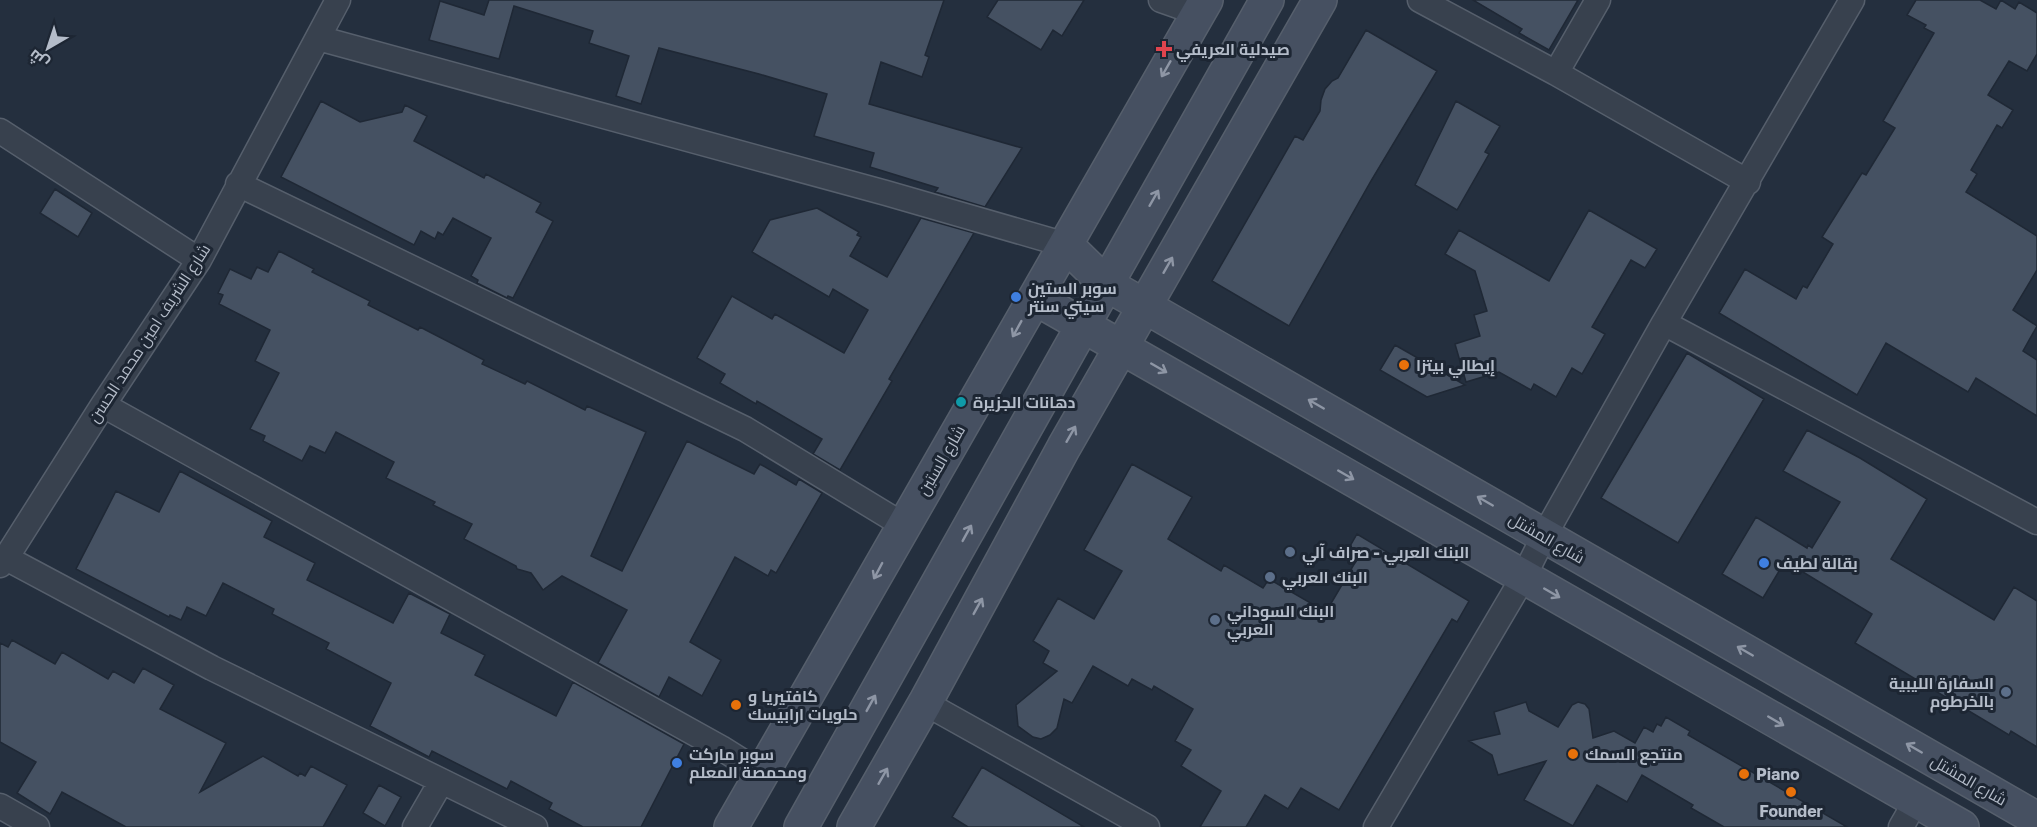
<svg xmlns="http://www.w3.org/2000/svg" width="2037" height="827" viewBox="0 0 2037 827" font-family="'Golos Text',Cairo,sans-serif">
  <style>
    .building { fill: #455162; stroke: #1f2835; stroke-width: 1.5 }
    .lines { fill: none; stroke-linecap: round; stroke-linejoin: round }
    .street-casing { stroke: #565f6c; stroke-width: 27 }
    .secondary-casing { stroke: #565f6c; stroke-width: 36 }
    .street { stroke: #38414e; stroke-width: 24 }
    .secondary { stroke: #465061; stroke-width: 33 }
    .oneway { stroke: #8e96a5 }
    .health-dot { fill: #e0444e; stroke: #1d2633; stroke-width: 2 }
    .shop-dot { fill: #3f7fe0; stroke: #1d2633; stroke-width: 2 }
    .food-dot { fill: #e8710a; stroke: #1d2633; stroke-width: 2 }
    .culture-dot { fill: #0f9aa8; stroke: #1d2633; stroke-width: 2 }
    .service-dot { fill: #5c6f8a; stroke: #1d2633; stroke-width: 2 }
    .labels { text-anchor: middle; stroke-width: 6; stroke-linejoin: round; paint-order: stroke }
    .poi-label { font-size: 16px; font-weight: bold; fill: #b4bcc9; stroke: #1d2633; text-anchor: start }
    .street-label { font-size: 16px; fill: #b4bcc9; stroke: #1d2633 }
  </style>
  <rect width="100%" height="100%" fill="#242f3e"/>
  <path class="building" d="M 489,0 L 944,0 L 925,55 L 929,57 L 922,77 L 881,62 L 869,104 L 1022,148 L 985,207 L 935,192 L 938,188 L 870,167 L 874,153 L 814,136 L 827,94 L 759,74 L 659,48 L 641,104 L 616,96 L 629,56 L 589,43 L 593,31 L 514,6 L 499,59 L 429,40 L 440,1 L 484,15 Z
    M 998,0 L 1084,0 L 1062,36 L 1053,30 L 1041,50 L 987,17 Z
    M 1473,0 L 1578,0 L 1549,50 L 1519,33 L 1522,29 Z
    M 1916,0 L 1980,0 L 1996,9 L 2001,0 L 2015,9 L 2019,2 L 2037,13 L 2037,54 L 2027,71 L 2009,61 L 1988,95 L 2013,110 L 2002,128 L 1997,125 L 1971,170 L 1977,174 L 1966,192 L 2037,236 L 2037,270 L 2013,310 L 2037,326 L 2023,351 L 2037,360 L 2037,416 L 1976,378 L 1968,392 L 1886,343 L 1857,395 L 1719,313 L 1745,269 L 1796,299 L 1803,286 L 1807,288 L 1833,244 L 1822,237 L 1862,173 L 1866,175 L 1895,128 L 1883,121 L 1934,33 L 1924,28 L 1926,25 L 1907,15 Z
    M 1366,30 L 1437,71 L 1371,181 L 1289,326 L 1212,281 L 1295,136 L 1303,140 L 1320,111 L 1321,100 L 1325,89 L 1332,81 L 1338,78 Z
    M 321,101 L 360,122 L 402,112 L 405,105 L 427,116 L 414,141 L 484,178 L 486,174 L 541,203 L 536,212 L 553,221 L 513,298 L 508,296 L 507,298 L 477,283 L 478,280 L 471,276 L 491,238 L 453,218 L 443,235 L 438,232 L 435,239 L 421,231 L 414,245 L 281,177 Z
    M 1456,101 L 1500,126 L 1485,152 L 1489,154 L 1457,210 L 1415,185 Z
    M 55,189 L 92,213 L 78,237 L 40,213 Z
    M 817,208 L 859,232 L 857,235 L 861,237 L 850,256 L 887,277 L 921,218 L 974,233 L 889,379 L 892,381 L 840,470 L 813,454 L 822,439 L 757,401 L 756,404 L 720,383 L 725,374 L 697,358 L 732,296 L 772,319 L 775,314 L 844,353 L 868,310 L 833,289 L 829,297 L 752,252 L 770,220 Z
    M 1589,210 L 1657,249 L 1645,268 L 1631,260 L 1592,327 L 1605,334 L 1582,374 L 1572,368 L 1556,397 L 1534,384 L 1531,390 L 1499,372 L 1466,382 L 1455,344 L 1480,336 L 1474,315 L 1487,311 L 1475,271 L 1445,254 L 1459,230 L 1549,281 Z
    M 279,251 L 314,269 L 312,272 L 370,301 L 368,305 L 418,330 L 420,327 L 484,360 L 482,364 L 525,384 L 527,381 L 585,410 L 587,406 L 646,432 L 591,556 L 622,571 L 687,441 L 754,474 L 760,464 L 796,485 L 799,479 L 822,493 L 776,573 L 771,570 L 768,576 L 735,557 L 690,642 L 721,660 L 702,696 L 669,677 L 659,697 L 598,663 L 627,610 L 562,576 L 543,590 L 531,573 L 517,569 L 516,566 L 464,539 L 472,524 L 433,505 L 435,502 L 386,478 L 394,462 L 336,432 L 325,453 L 310,446 L 302,461 L 263,441 L 265,436 L 250,429 L 279,373 L 255,361 L 270,330 L 219,304 L 223,295 L 218,293 L 230,269 L 251,279 L 257,267 L 268,272 Z
    M 1395,345 L 1465,385 L 1427,397 L 1380,370 Z
    M 1687,353 L 1764,399 L 1678,543 L 1601,498 Z
    M 1807,430 L 1860,458 L 1927,499 L 1891,559 L 1994,620 L 2014,587 L 2037,601 L 2037,747 L 2011,731 L 2009,735 L 1855,643 L 1872,614 L 1785,561 L 1763,598 L 1722,574 L 1756,517 L 1807,548 L 1808,545 L 1812,548 L 1840,502 L 1783,471 Z
    M 1132,464 L 1192,497 L 1168,539 L 1221,571 L 1224,565 L 1263,588 L 1269,579 L 1326,612 L 1356,561 L 1345,555 L 1357,534 L 1469,601 L 1457,622 L 1452,619 L 1339,810 L 1301,788 L 1288,809 L 1265,795 L 1246,827 L 1200,827 L 1221,791 L 1181,766 L 1191,750 L 1175,741 L 1193,709 L 1154,686 L 1152,690 L 1132,679 L 1128,686 L 1093,666 L 1072,703 L 1064,699 L 1057,728 L 1050,735 L 1041,739 L 1033,737 L 1018,726 L 1016,705 L 1057,671 L 1043,663 L 1049,651 L 1033,641 L 1058,598 L 1094,619 L 1122,571 L 1084,550 Z
    M 180,471 L 272,521 L 264,537 L 315,563 L 307,580 L 393,623 L 409,593 L 450,614 L 441,633 L 485,655 L 475,675 L 556,716 L 573,682 L 684,744 L 641,827 L 583,827 L 549,809 L 552,803 L 511,781 L 507,789 L 432,751 L 429,757 L 370,726 L 391,683 L 326,649 L 329,643 L 272,614 L 274,609 L 223,583 L 206,616 L 187,607 L 181,620 L 170,615 L 169,617 L 76,569 L 116,491 L 159,512 Z
    M 12,640 L 55,664 L 62,652 L 108,679 L 113,671 L 134,683 L 143,668 L 174,685 L 160,709 L 226,743 L 200,792 L 263,756 L 298,776 L 300,773 L 305,776 L 311,766 L 347,785 L 323,827 L 126,827 L 62,792 L 50,814 L 17,793 L 36,762 L 0,742 L 0,643 L 8,647 Z
    M 1526,702 L 1529,711 L 1558,727 L 1572,705 L 1578,702 L 1585,704 L 1589,709 L 1593,738 L 1614,731 L 1635,743 L 1644,727 L 1653,732 L 1657,724 L 1661,726 L 1666,717 L 1690,731 L 1688,735 L 1847,827 L 1724,827 L 1691,808 L 1693,805 L 1642,775 L 1627,802 L 1597,785 L 1573,826 L 1524,800 L 1546,761 L 1498,775 L 1492,755 L 1469,741 L 1500,734 L 1494,712 Z
    M 982,767 L 1084,827 L 968,827 L 952,817 Z
    M 379,785 L 401,797 L 385,826 L 363,813 Z"/>
  <g class="lines">
    <defs>
      <path id="street" d="M 1161,0 L 1198,13
        M 1420,0 L 1556,73 L 1748,182
        M 1852,0 L 1664,323 L 2037,522
        M 318,38 L 886,193 L 1066,245
        M 1556,73 L 1598,0
        M 0,131 L 199,260
        M 238,184 L 745,429 L 903,525
        M 103,405 L 721,748 L 761,773
        M 6,558 L 212,668 L 535,827
        M 0,565 L 6,558 L 103,405 L 199,260 L 338,0
        M 925,703 L 1147,827
        M 0,806 L 37,827
        M 415,827 L 441,782
        M 1376,827 L 1524,576 L 1544,536 L 1664,323
        M 1901,827 L 1916,801"/>
      <path id="secondary" d="M 1066,245 L 1106,284 L 2037,819
        M 1035,298 L 1962,827
        M 731,827 L 1206,0
        M 801,827 C 957,551 1110,275 1267,0
        M 854,827 L 925,703 L 1064,447 L 1320,0"/>
    </defs>
    <use href="#street" class="street-casing"/>
    <use href="#secondary" class="secondary-casing"/>
    <use href="#street" class="street"/>
    <use href="#secondary" class="secondary"/>
  </g>
  <defs><path id="oneway-shaft" d="M-6 0H5M1.5-3L5.5 0L1.5 3" fill="none" stroke-width="1.6" stroke-linecap="round" stroke-linejoin="round" transform="scale(1.5)"/></defs>
  <g class="oneway">
    <use href="#oneway-shaft" transform="translate(1166 69) rotate(120)"/>
    <use href="#oneway-shaft" transform="translate(1154 198) rotate(-60)"/>
    <use href="#oneway-shaft" transform="translate(1168 265) rotate(-60)"/>
    <use href="#oneway-shaft" transform="translate(1017 329) rotate(119)"/>
    <use href="#oneway-shaft" transform="translate(1159 368) rotate(30)"/>
    <use href="#oneway-shaft" transform="translate(1316 404) rotate(-150)"/>
    <use href="#oneway-shaft" transform="translate(1071 434) rotate(-60)"/>
    <use href="#oneway-shaft" transform="translate(1346 475) rotate(30)"/>
    <use href="#oneway-shaft" transform="translate(1485 501) rotate(-150)"/>
    <use href="#oneway-shaft" transform="translate(967 533) rotate(-61)"/>
    <use href="#oneway-shaft" transform="translate(878 571) rotate(118)"/>
    <use href="#oneway-shaft" transform="translate(1552 593) rotate(30)"/>
    <use href="#oneway-shaft" transform="translate(978 606) rotate(-61)"/>
    <use href="#oneway-shaft" transform="translate(1745 651) rotate(-150)"/>
    <use href="#oneway-shaft" transform="translate(871 703) rotate(-61)"/>
    <use href="#oneway-shaft" transform="translate(1776 721) rotate(30)"/>
    <use href="#oneway-shaft" transform="translate(1914 748) rotate(-150)"/>
    <use href="#oneway-shaft" transform="translate(883 776) rotate(-60)"/>
  </g>
  <path class="health-dot" d="M1161 40h6v6h6v6h-6v6h-6v-6h-6v-6h6z"/>
  <g class="shop-dot">
    <circle cx="1016" cy="297" r="6"/>
    <circle cx="1764" cy="563" r="6"/>
    <circle cx="677" cy="763" r="6"/>
  </g>
  <g class="food-dot">
    <circle cx="1404" cy="365" r="6"/>
    <circle cx="736" cy="705" r="6"/>
    <circle cx="1573" cy="754" r="6"/>
    <circle cx="1744" cy="774" r="6"/>
    <circle cx="1791" cy="792" r="6"/>
  </g>
  <circle class="culture-dot" cx="961" cy="402" r="6"/>
  <g class="service-dot">
    <circle cx="1290" cy="552" r="6"/>
    <circle cx="1270" cy="577" r="6"/>
    <circle cx="1215" cy="620" r="6"/>
    <circle cx="2006" cy="692" r="6"/>
  </g>
  <g class="labels">
    <g class="poi-label">
      <text x="1176" y="55">صيدلية العريفي</text>
      <text x="1028" y="294">سوبر الستين<tspan x="1028" dy="18">سيتي سنتر</tspan></text>
      <text x="1416" y="371">إيطالي بيتزا</text>
      <text x="973" y="408">دهانات الجزيرة</text>
      <text x="1302" y="558">البنك العربي - صراف آلي</text>
      <text x="1776" y="569">بقالة لطيف</text>
      <text x="1282" y="583">البنك العربي</text>
      <text x="1227" y="617">البنك السوداني<tspan x="1227" dy="18">العربي</tspan></text>
      <text x="1994" y="689" text-anchor="end">السفارة الليبية<tspan x="1994" dy="18">بالخرطوم</tspan></text>
      <text x="748" y="702">كافتيريا و<tspan x="748" dy="18">حلويات ارابيسك</tspan></text>
      <text x="689" y="760">سوبر ماركت<tspan x="689" dy="18">ومحمصة المعلم</tspan></text>
      <text x="1585" y="760">منتجع السمك</text>
      <text x="1756" y="780">Piano</text>
      <text x="1791" y="817" text-anchor="middle">Founder</text>
    </g>
    <g class="street-label">
      <text transform="translate(149 333) rotate(-57)" y="6">شارع الشريف امين محمد الحسن</text>
      <text transform="translate(941 460) rotate(-60)" y="6">شارع الستين</text>
      <text transform="translate(1547 538) rotate(30)" y="6">شارع المشتل</text>
      <text transform="translate(1969 780) rotate(30)" y="6">شارع المشتل</text>
    </g>
  </g>
  <g transform="translate(48 48) rotate(219)" stroke="#1d2633" stroke-width="4.5" paint-order="stroke">
  <path d="M0-4.5L10 22L0 15L-10 22Z" fill="#b4bcc9"/>
  <text y="-9" font-size="16" font-weight="bold" text-anchor="middle" fill="#b4bcc9">ش</text>
  </g>
</svg>
